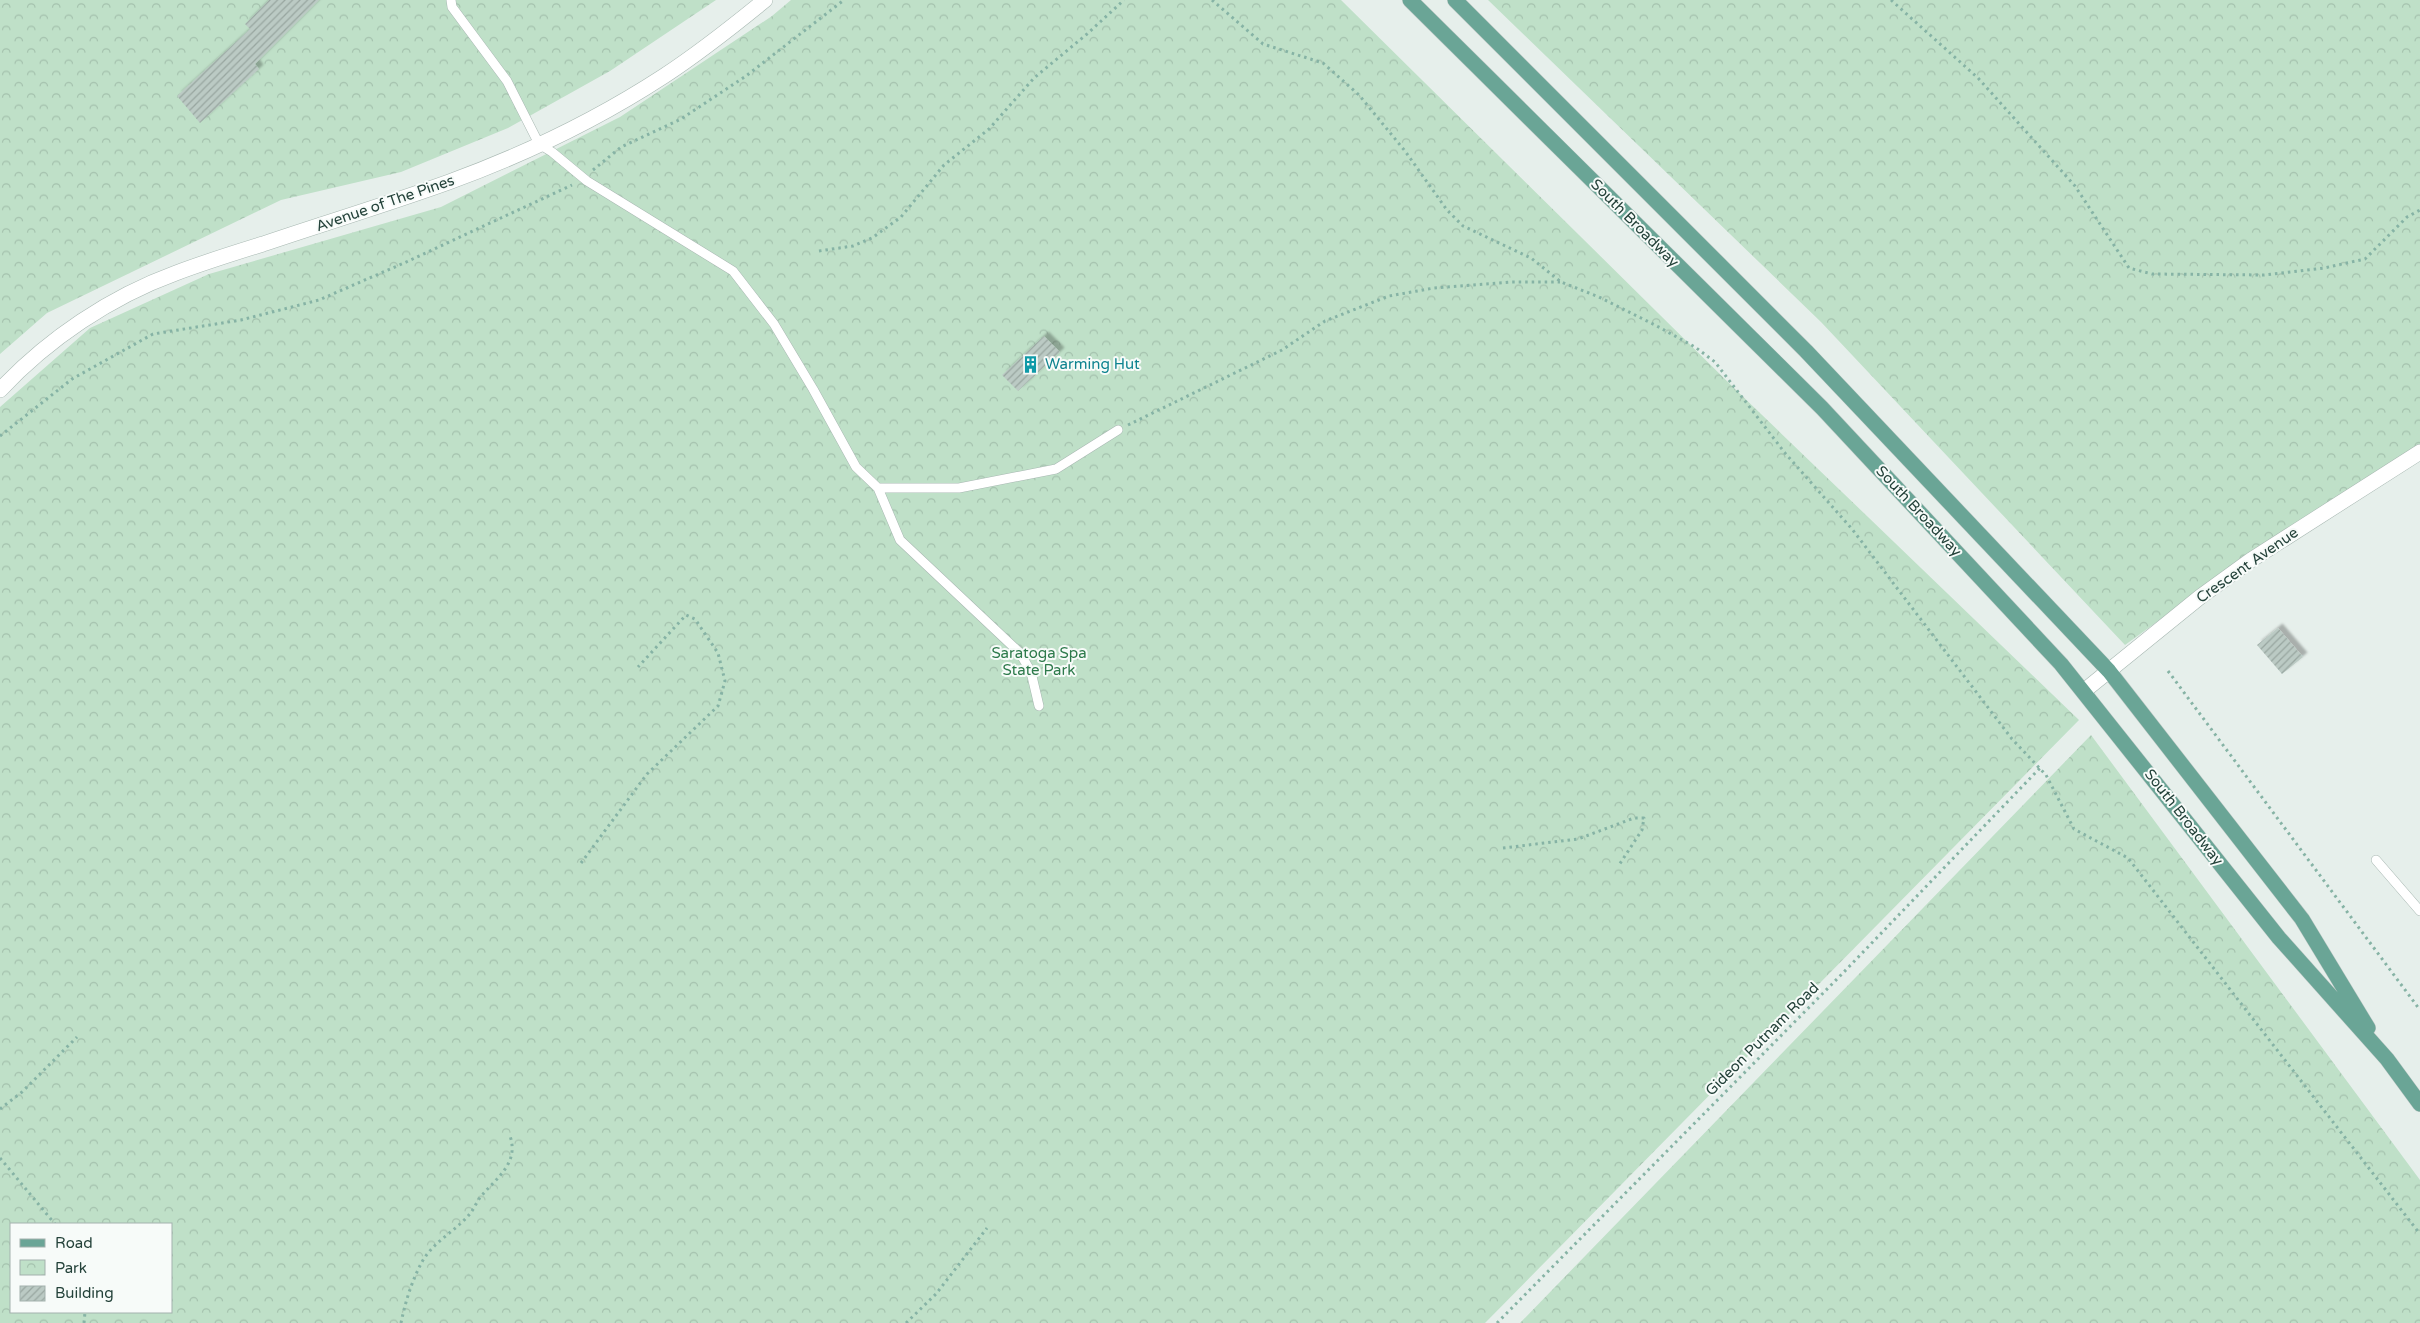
<svg xmlns="http://www.w3.org/2000/svg" width="2420" height="1323" viewBox="0 0 2420 1323" font-family="'Varela Round',sans-serif">
  <style>
    .park { fill: url(#park-crowns); fill-rule: evenodd }
    .building { fill: url(#building-hatch); filter: url(#shadow) }
    .lines { fill: none; stroke-linecap: round; stroke-linejoin: round }
    .service-casing { stroke: #a8b8b2; stroke-width: 10 }
    .tertiary-casing { stroke: #a8b8b2; stroke-width: 16 }
    .primary-casing { stroke: #c2cac8; stroke-width: 16 }
    .path { stroke: #86b3a5; stroke-width: 3; stroke-dasharray: 2.5 4; stroke-linecap: butt }
    .service { stroke: #fff; stroke-width: 9 }
    .tertiary { stroke: #fff; stroke-width: 15 }
    .primary { stroke: #6aa596; stroke-width: 15 }
    .labels { text-anchor: middle; stroke-width: 4; stroke-linejoin: round; paint-order: stroke }
    .street-label { font-size: 15px; fill: #24423a; stroke: #f7fbf9 }
    .culture-label { font-size: 15px; fill: #0d838f; stroke: #f7fbf9; text-anchor: start }
    .park-label { font-size: 15px; fill: #2d7a4b; stroke: #f7fbf9 }
  </style>
  <defs>
    <pattern id="park-crowns" width="20" height="18" patternUnits="userSpaceOnUse" patternTransform="scale(1.25)"><rect width="20" height="18" fill="#bfe0c8"/><path d="M2 6a3 3 0 1 1 6 0M12 15a3 3 0 1 1 6 0" fill="none" stroke="#a4c1ad"/></pattern>
    <pattern id="building-hatch" width="6" height="6" patternUnits="userSpaceOnUse" patternTransform="scale(1.25)"><rect width="6" height="6" fill="#bbcac4"/><path d="M-1 1l2-2M0 6l6-6M5 7l2-2" fill="none" stroke="#98a6a0"/></pattern>
    <filter id="shadow"><feDropShadow dx="4.5" dy="-4.5" stdDeviation="1" flood-color="#0004"/></filter>
  </defs>
  <rect width="100%" height="100%" fill="#e6efeb"/>
  <path class="park" d="M 0,0 L 716,0 L 610,71 L 508,128 L 401,172 L 281,200 L 47,313 L 0,354 Z
    M 791,0 L 1341,0 L 1736,390 L 2079,720 L 1485,1323 L 0,1323 L 0,407 L 90,328 L 209,274 L 441,207 L 620,117 L 772,16 ZM 11,1224 L 171,1224 L 171,1312 L 11,1312 Z
    M 1488,0 L 2420,0 L 2420,445 L 2256,550 L 2125,645 L 1821,322 Z
    M 2091,735 L 2420,1180 L 2420,1323 L 1520,1323 Z"/>
  <path class="building" d="M 269,0 L 319,0 L 255,64 L 259,69 L 200,123 L 177,96 L 250,29 L 245,24 Z
    M 1044,336 L 1060,352 L 1018,391 L 1002,375 Z
    M 2278,628 L 2303,657 L 2282,674 L 2257,645 Z"/>
  <g class="lines">
    <defs>
      <path id="service" d="M 451,0 L 452,7 L 507,81 L 539,144 L 552,152 L 587,181 L 733,271 L 774,324 L 813,389 L 856,467 L 878,488 L 959,488 L 1056,469 L 1118,430
        M 878,488 L 900,540 L 1020,653 L 1031,672 L 1039,706
        M 2376,860 L 2420,911"/>
      <path id="tertiary" d="M 0,390 C 48,339 110,297 176,273 C 205,262 234,253 263,244 C 325,223 388,204 449,182 C 523,155 598,119 664,76 C 699,53 732,27 765,0
        M 2084,691 L 2200,597 L 2251,560 L 2420,452"/>
      <path id="primary" d="M 1410,0 L 1822,408 L 2061,664 L 2279,938 L 2387,1059 L 2420,1104
        M 1455,0 L 1806,351 L 2109,671 L 2302,919 L 2368,1028"/>
    </defs>
    <use href="#service" class="service-casing"/>
    <use href="#tertiary" class="tertiary-casing"/>
    <use href="#primary" class="primary-casing"/>
    <path class="path" d="M 1212,0 L 1263,44 L 1323,63 L 1359,95 L 1405,151 L 1447,210 L 1463,226 L 1531,258 L 1561,282 L 1599,297 L 1655,325 L 1695,347 L 1715,362 L 1785,453 L 1852,529 L 2012,739 L 2046,775 L 2074,829 L 2128,858 L 2420,1234
      M 1891,0 L 1978,78 L 2075,186 L 2129,268 L 2152,274 L 2264,275 L 2324,268 L 2365,259 L 2407,217 L 2420,210
      M 593,170 L 621,147 L 681,119 L 746,76 L 844,0
      M 819,251 L 853,246 L 872,238 L 901,217 L 944,165 L 989,129 L 1034,78 L 1087,34 L 1124,0
      M 1128,425 L 1282,350 L 1325,321 L 1389,296 L 1434,288 L 1512,282 L 1560,282
      M 0,436 L 72,379 L 153,334 L 241,320 L 319,300 L 404,263 L 572,185
      M 2168,671 L 2420,1010
      M 1503,848 L 1578,839 L 1634,818 L 1644,818 L 1642,830 L 1619,865
      M 581,863 L 647,774 L 718,706 L 725,681 L 718,653 L 695,619 L 686,615 L 638,667
      M 0,1109 L 22,1092 L 77,1037
      M 0,1158 L 55,1224
      M 84,1323 L 85,1312
      M 401,1323 C 405,1303 412,1280 422,1262 C 433,1242 454,1232 468,1216 C 474,1210 477,1200 483,1194 C 498,1177 519,1162 510,1136
      M 906,1323 L 936,1294 L 987,1228
      M 1497,1323 L 1842,974 L 2040,768"/>
    <use href="#service" class="service"/>
    <use href="#tertiary" class="tertiary"/>
    <use href="#primary" class="primary"/>
  </g>
  <defs>
    <symbol id="building-bare" viewBox="-9 -9 18 18"><path d="M-4-6H4V6H1V3H-1V6H-4ZM-2.5-4.3h1.7v1.8h-1.7ZM.8-4.3h1.7v1.8H.8ZM-2.5-1h1.7V.8h-1.7ZM.8-1h1.7V.8H.8Z" fill="#0f9aa8" stroke="#f7fbf9" stroke-width="2.5" paint-order="stroke"/></symbol>
  </defs>
  <g fill-rule="evenodd">
    <use href="#building-bare" x="1018" y="352" width="25" height="25"/>
  </g>
  <g class="labels">
    <g class="street-label">
      <text transform="translate(385 203) rotate(-19)" y="5">Avenue of The Pines</text>
      <text transform="translate(1635 223) rotate(45)" y="5">South Broadway</text>
      <text transform="translate(1919 511) rotate(47)" y="5">South Broadway</text>
      <text transform="translate(2247 565) rotate(-35)" y="5">Crescent Avenue</text>
      <text transform="translate(2184 817) rotate(52)" y="5">South Broadway</text>
      <text transform="translate(1762 1039) rotate(-45)" y="5">Gideon Putnam Road</text>
    </g>
    <g class="culture-label">
      <text x="1045" y="369">Warming Hut</text>
    </g>
    <g class="park-label">
      <text x="1039" y="658">Saratoga Spa<tspan x="1039" dy="17">State Park</tspan></text>
    </g>
  </g>
  <rect x="10" y="1223" width="162" height="90" fill="#f7fbf9" stroke="#a3b1ad"/>
  <rect x="20" y="1239" width="25" height="8" fill="#6aa596" stroke="#a3b1ad"/>
  <text x="55" y="1248" font-size="15" fill="#24423a">Road</text>
  <rect x="20" y="1260" width="25" height="15" fill="url(#park-crowns)" stroke="#a3b1ad"/>
  <text x="55" y="1273" font-size="15" fill="#24423a">Park</text>
  <rect x="20" y="1286" width="25" height="15" fill="url(#building-hatch)" stroke="#a3b1ad"/>
  <text x="55" y="1298" font-size="15" fill="#24423a">Building</text>
</svg>
